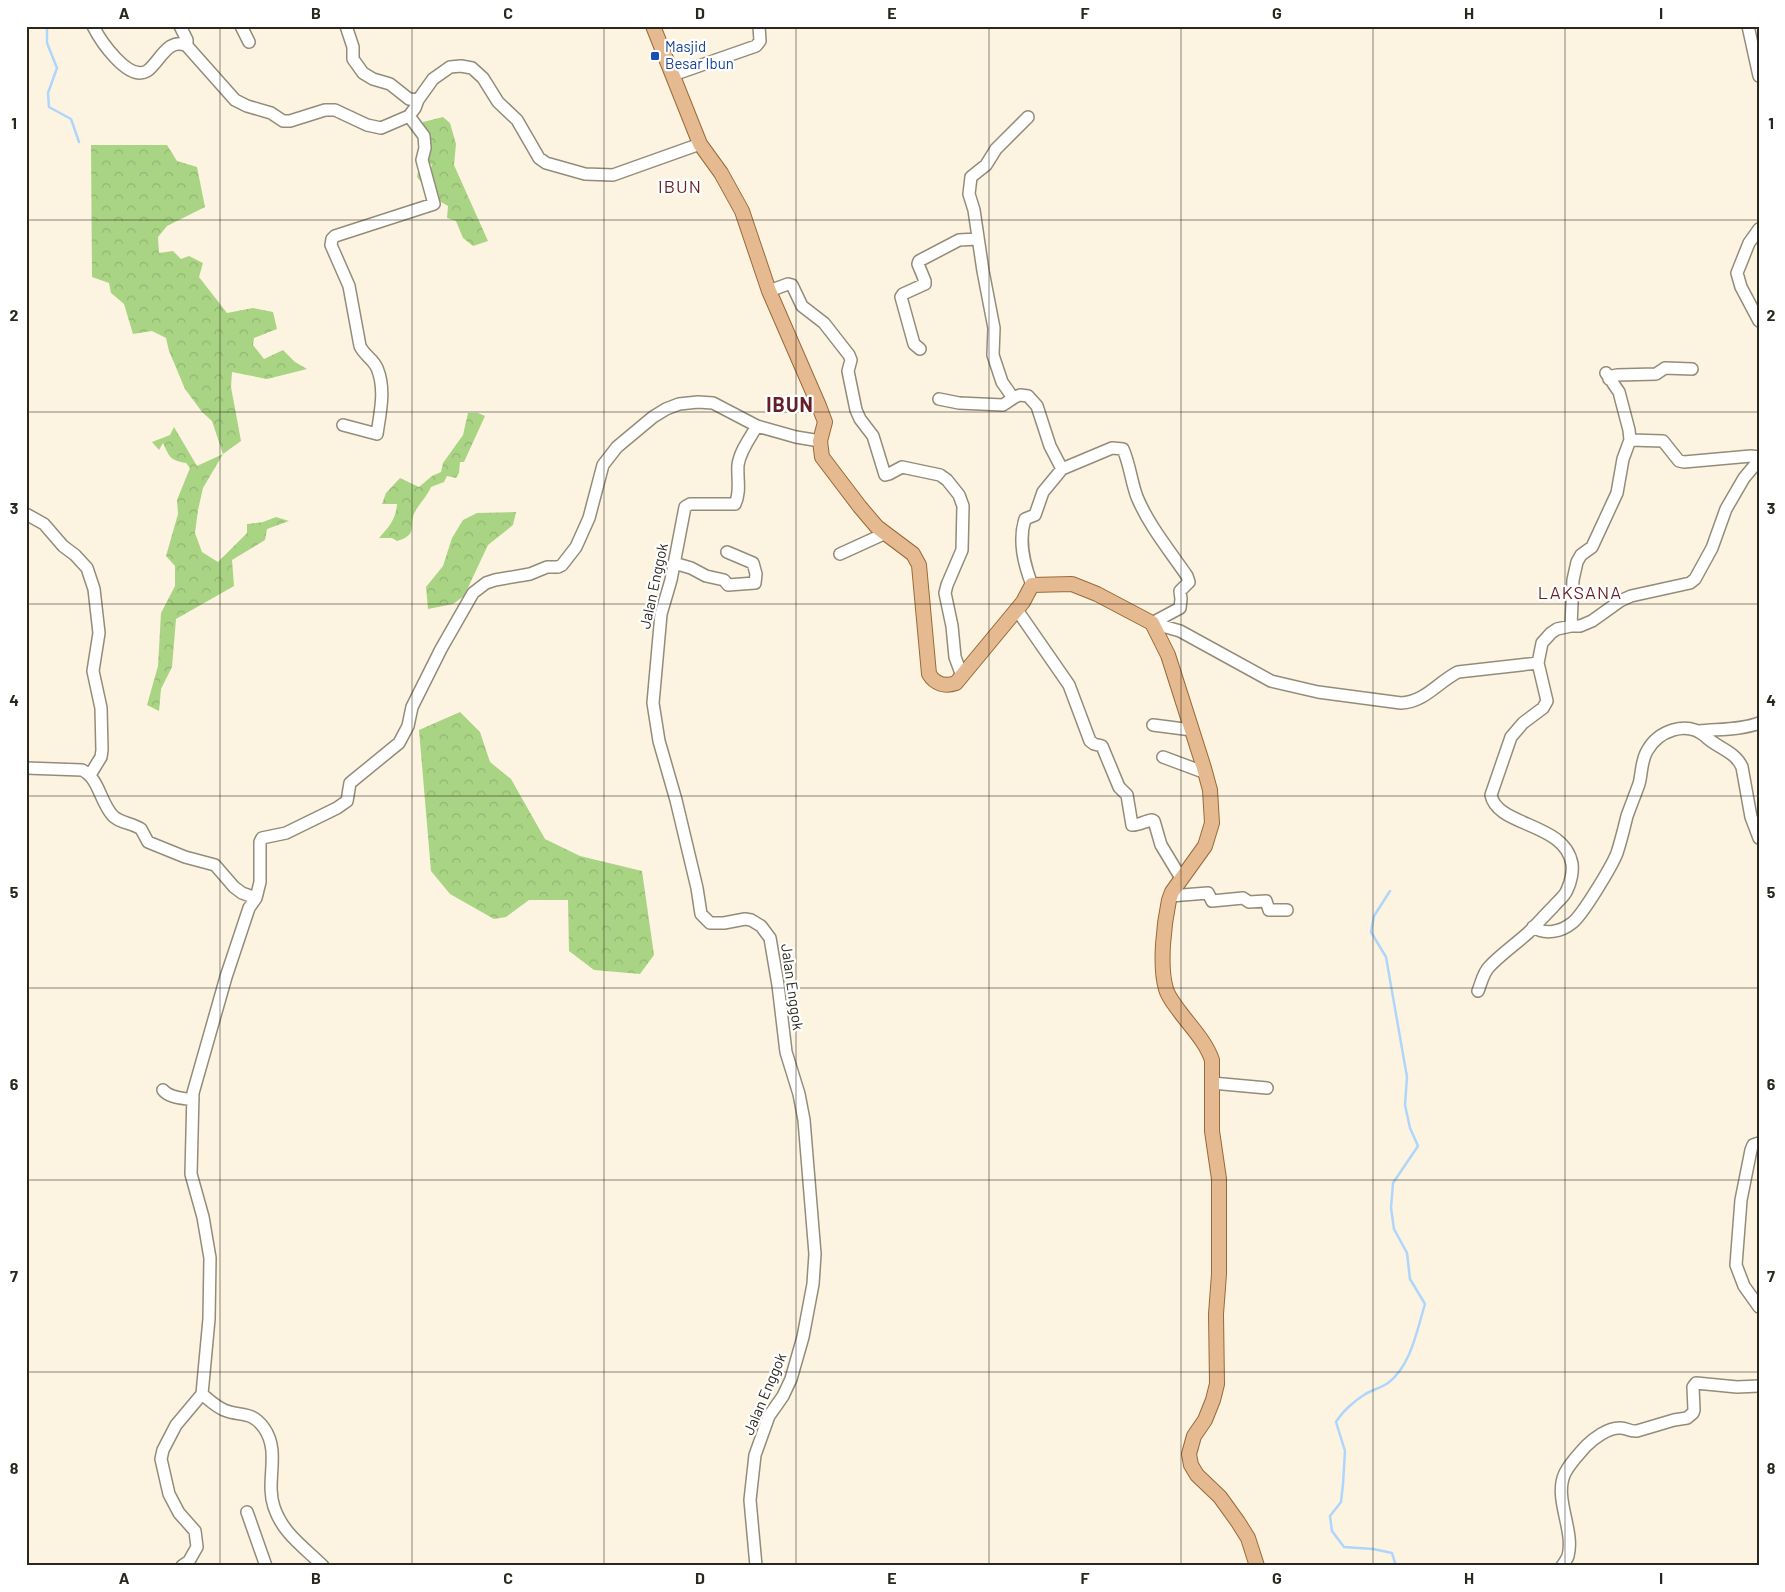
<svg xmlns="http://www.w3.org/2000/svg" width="1785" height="1592" viewBox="0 0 1785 1592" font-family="Barlow,sans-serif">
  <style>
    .forest { fill: url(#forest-crowns) }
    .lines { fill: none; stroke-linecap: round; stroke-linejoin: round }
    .stream { stroke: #aed6fd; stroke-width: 2.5 }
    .minor-casing { stroke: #938c7a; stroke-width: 14 }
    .major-casing { stroke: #9a6939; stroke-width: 16 }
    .minor { stroke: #fff; stroke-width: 11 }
    .major { stroke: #e6ba90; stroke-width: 14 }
    .grid { fill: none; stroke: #2a2720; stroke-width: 1; stroke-opacity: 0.55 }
    .transit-dot { fill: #1a4fb4; stroke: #fff; stroke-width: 2 }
    .labels { text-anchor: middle; stroke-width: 4.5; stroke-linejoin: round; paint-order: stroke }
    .transit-label { font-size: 15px; fill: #164399; stroke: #fff; text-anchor: start }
    .street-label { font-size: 15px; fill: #2a2720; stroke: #fff }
    .quarter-label { font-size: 18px; letter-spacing: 1px; fill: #651f28; stroke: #fff }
    .district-label { font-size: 20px; font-weight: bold; letter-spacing: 1px; fill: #651f28; stroke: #fff }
    .neatline { fill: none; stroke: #2a2720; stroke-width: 2 }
    .grid-label { font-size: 16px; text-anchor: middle; font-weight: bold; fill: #2a2720 }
  </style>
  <defs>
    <pattern id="forest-crowns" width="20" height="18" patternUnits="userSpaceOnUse" patternTransform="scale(1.25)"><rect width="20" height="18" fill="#a9d484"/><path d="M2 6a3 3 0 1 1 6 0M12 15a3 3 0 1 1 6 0" fill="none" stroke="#92b672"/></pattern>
  </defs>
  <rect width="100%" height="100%" fill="#fcf4e0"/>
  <path class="forest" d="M 443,117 L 450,123 L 456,144 L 454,165 L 488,241 L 473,246 L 463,238 L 456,221 L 447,218 L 448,206 L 434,198 L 417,177 L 418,172 L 430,170 L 432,165 L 421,155 L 421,126 L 423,122 Z
    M 91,145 L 167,145 L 177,161 L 197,167 L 205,207 L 167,226 L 158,237 L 159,253 L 173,251 L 181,259 L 189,256 L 203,263 L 199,277 L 227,313 L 253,308 L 273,312 L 277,329 L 254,338 L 253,345 L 264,359 L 283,350 L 295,362 L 307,369 L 267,379 L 232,372 L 231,387 L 241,441 L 223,454 L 203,488 L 198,510 L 195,533 L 202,552 L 218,562 L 247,533 L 247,524 L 263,522 L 276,517 L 289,521 L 267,529 L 265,540 L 232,560 L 234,586 L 176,619 L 172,667 L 161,689 L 159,711 L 147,705 L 158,666 L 161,613 L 175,586 L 175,566 L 166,556 L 178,514 L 177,500 L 190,468 L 186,463 C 170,460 170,458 163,443 L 159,450 L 152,442 L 170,435 L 174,427 L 197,466 L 223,454 L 212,421 L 202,412 L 185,389 L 169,351 L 166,338 L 152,331 L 133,334 L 124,304 L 111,293 L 109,283 L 92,277 Z
    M 468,413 L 478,413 L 485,416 L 464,462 L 460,462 L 459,473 L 456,478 L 447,476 L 444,482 L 431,487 C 427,496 421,502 416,510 C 407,524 420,535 397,541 L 392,538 L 379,538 C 389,527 396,519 397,504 L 382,504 L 386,493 L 400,478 L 419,487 L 432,476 L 441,472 L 443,463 L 463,435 Z
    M 516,512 L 513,525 L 488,545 L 464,596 L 453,604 L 428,609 L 426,587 L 443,566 L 452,538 L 463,520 L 477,513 Z
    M 460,712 L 480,732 L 490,762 L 511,779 L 545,839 L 580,856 L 642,871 L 654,955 L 640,974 L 594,970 L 569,951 L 568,900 L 529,900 L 506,917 L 494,919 L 450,894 L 431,871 L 419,730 Z"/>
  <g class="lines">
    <path class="stream" d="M 47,26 L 47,43 L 57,68 L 48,93 L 49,107 L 71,119 L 79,142
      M 1390,891 L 1374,916 L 1371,932 L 1386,957 L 1407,1077 L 1405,1105 L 1410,1128 L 1418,1146 L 1393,1183 L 1391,1208 L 1394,1229 L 1407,1253 L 1410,1279 L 1425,1304 C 1417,1330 1411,1366 1388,1383 C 1381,1388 1371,1390 1364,1395 C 1354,1401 1342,1412 1336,1422 L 1345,1451 L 1343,1484 L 1341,1502 L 1330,1516 L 1332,1531 L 1344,1547 L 1373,1549 L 1392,1553 L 1396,1566"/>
    <defs>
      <path id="minor" d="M 93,26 C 100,40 128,82 147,71 C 159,63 168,36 187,46 L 235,100 L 247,106 L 271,113 L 283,121 L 290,121 L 325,110 L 335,110 L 367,125 L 381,128 L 409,116 L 415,108 L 418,100 L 433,79 L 450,67 L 461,66 L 472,68 L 483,78 L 498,102 L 517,120 L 539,158 L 546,163 L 585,174 L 613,175 L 700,144
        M 180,26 L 187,40 L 187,46
        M 241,26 L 249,42
        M 346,26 L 353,47 L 353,59 L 363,73 L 373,79 L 390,84 L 409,99 L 418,100
        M 1748,26 L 1759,76
        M 673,75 L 756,46 L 760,41 L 759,26
        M 1028,117 L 996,149 L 986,165 L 971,177 L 969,194 L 974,210 L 983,271 L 994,328 L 993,355 L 1002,382 L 1011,395 L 1015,397 L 1020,395 L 1028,396 L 1037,406 L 1050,446 L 1062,469 L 1043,492 L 1035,515 L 1025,519 C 1018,541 1024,564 1032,585
        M 1759,229 L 1749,243 L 1737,273 L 1741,287 L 1759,321
        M 769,291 L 788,284 L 792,285 L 802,306 L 824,323 L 849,355 L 851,360 L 848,371 L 856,410 L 860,419 L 873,436 L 885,475 L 889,474 L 902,467 L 940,475 L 947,480 L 959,495 L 963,506 L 962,550 L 947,585 L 945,593 L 952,626 L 955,657 L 962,676
        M 920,349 L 914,344 L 901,297 L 903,294 L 925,284 L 925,281 L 918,264 L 919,261 L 959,240 L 977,239
        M 1609,379 L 1612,376 L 1617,375 L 1656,374 L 1665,368 L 1692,369
        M 939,399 L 959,403 L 1003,405 L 1015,397
        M 343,425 L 377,434 C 380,413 386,389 377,368 C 373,359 364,355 360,346 L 349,286 L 331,245 L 332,239 L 335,236 L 434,204 L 422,160 L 425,148 L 424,136 L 409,116
        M 1630,440 L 1663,441 L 1679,461 L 1684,462 L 1751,456 L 1759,457
        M 1062,469 L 1112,448 L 1123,449 C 1130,465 1131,481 1137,497 C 1149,526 1170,551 1187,576 L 1189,582 L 1180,591 L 1181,599 L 1180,608 L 1152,623
        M 26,514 L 44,524 L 63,546 L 75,555 L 87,568 L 94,589 L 99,633 L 93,671 L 101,708 L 102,750 L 101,757 L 90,775
        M 840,554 L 886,533
        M 674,563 L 691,568 L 706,576 L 724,580 L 728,585 L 755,583 L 756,574 L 753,563 L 727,552
        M 1017,610 L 1069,685 L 1090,741 L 1094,744 L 1102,746 L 1119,787 L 1127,795 L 1132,825 C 1137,826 1145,821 1152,820 L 1154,821 L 1161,845 L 1181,878
        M 1152,623 L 1180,631 L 1271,681 L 1318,692 L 1401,703 C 1425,702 1438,682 1458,672 L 1538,663 L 1542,643 L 1551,633 L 1557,629 L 1571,626 L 1580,626 L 1592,621 L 1620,601 L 1631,596 L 1690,583 L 1695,579 L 1712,548 L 1726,509 L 1744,478 L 1759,460
        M 1571,626 L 1573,580 L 1577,562 L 1581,555 L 1592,547 L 1617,493 L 1623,459 L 1630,440 L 1629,430 L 1619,392 L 1606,373
        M 1153,725 L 1192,730
        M 1699,731 C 1717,729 1742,730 1759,723
        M 1163,757 L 1206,773
        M 26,768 L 82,770 C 99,778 100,802 113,816 C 120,823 132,823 141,829 L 148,842 L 185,857 L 215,865 L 234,887 L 242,893 L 256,898
        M 1170,896 L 1208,893 L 1212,901 L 1243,898 L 1249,902 L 1266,901 L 1269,910 L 1287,910
        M 1533,927 C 1545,935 1561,932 1572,923 C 1582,916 1612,866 1617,853 C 1621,841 1624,828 1627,816 C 1631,805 1635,795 1639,784 C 1642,773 1641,761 1647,751 C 1658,731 1686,720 1705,736 C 1717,748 1735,751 1742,767 L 1751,817 L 1759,838
        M 1478,991 C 1481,984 1483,973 1489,967 C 1501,954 1516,944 1529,932 C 1537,924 1545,915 1553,907 C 1557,902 1565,896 1567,890 C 1571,882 1573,871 1572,864 C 1565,822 1497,827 1491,795 L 1511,737 L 1523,723 L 1543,708 L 1547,701 L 1538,663
        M 1212,1083 L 1267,1088
        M 163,1090 C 169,1098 183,1098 193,1100
        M 1759,1143 L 1753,1145 L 1751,1150 L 1741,1200 L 1736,1265 L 1744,1286 L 1759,1307
        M 202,1394 C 209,1400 215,1406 224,1410 C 241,1417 251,1410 264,1428 C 281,1452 265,1481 274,1507 C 283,1534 304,1547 323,1566
        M 247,1512 L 266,1566
        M 182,1566 L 189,1561 L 197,1547 L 195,1531 L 179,1513 L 169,1494 L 161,1459 L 163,1450 L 176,1425 L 202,1394 L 209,1319 L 210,1258 L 203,1217 L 191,1174 L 193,1093 L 226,977 L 249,908 L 256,898 L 260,882 L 260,842 L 262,838 L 286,833 L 337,808 L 347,801 L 350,783 L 399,743 L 408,726 L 412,707 L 441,649 L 473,593 L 486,583 L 495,580 L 530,574 L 547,567 L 558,567 L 562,565 L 576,547 L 589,518 L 603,465 L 617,447 L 653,417 L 666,409 L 679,404 L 698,402 L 713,403 L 757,426 L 796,437 L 820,441
        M 756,1566 L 750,1500 L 755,1455 L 769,1416 L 783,1396 L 791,1379 L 803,1337 L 813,1284 L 815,1254 L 804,1120 L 799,1094 L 786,1052 L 778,985 L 770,938 L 761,926 L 751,920 L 745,919 L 724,923 L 710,923 L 701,914 L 697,888 L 676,800 L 659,741 L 653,703 L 661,614 L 671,580 L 685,507 L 690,504 L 735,504 C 741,492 737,478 738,465 C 740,451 750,438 757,426
        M 1562,1566 C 1564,1563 1567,1559 1568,1556 C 1575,1530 1553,1498 1565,1473 C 1570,1463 1579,1454 1586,1446 C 1594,1438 1608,1428 1619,1428 C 1626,1427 1629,1432 1637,1431 L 1674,1420 L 1687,1418 L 1693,1413 L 1694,1410 L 1693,1387 L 1696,1383 L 1737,1387 L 1759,1386"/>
      <path id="major" d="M 653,26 L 700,144 L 721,173 L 742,211 L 769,291 L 819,406 L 825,422 L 820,441 L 822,457 L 860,507 L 877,527 L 913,554 L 919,565 L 929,674 C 935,684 945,687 956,683 L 1023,602 L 1032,585 L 1072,584 L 1097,594 L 1152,623 L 1168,655 L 1204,768 L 1210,790 L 1212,823 L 1205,846 L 1172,892 L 1169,900 C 1164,924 1159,965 1166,989 C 1168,997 1175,1005 1180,1012 C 1191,1027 1206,1042 1212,1060 L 1212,1131 L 1219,1179 L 1219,1274 L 1216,1314 L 1217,1384 L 1213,1400 L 1205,1420 L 1194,1436 L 1189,1454 L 1191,1465 L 1197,1475 L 1220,1497 L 1238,1522 L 1248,1538 L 1257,1566"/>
    </defs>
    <use href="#minor" class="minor-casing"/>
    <use href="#major" class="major-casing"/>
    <use href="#minor" class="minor"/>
    <use href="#major" class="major"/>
  </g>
  <path class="grid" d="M 220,26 L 220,1566M 412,26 L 412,1566M 604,26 L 604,1566M 796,26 L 796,1566M 989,26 L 989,1566M 1181,26 L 1181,1566M 1373,26 L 1373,1566M 1565,26 L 1565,1566M 26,220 L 1759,220M 26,412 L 1759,412M 26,604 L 1759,604M 26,796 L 1759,796M 26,988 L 1759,988M 26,1180 L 1759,1180M 26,1372 L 1759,1372"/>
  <rect class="transit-dot" x="650" y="51" width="10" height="10" rx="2.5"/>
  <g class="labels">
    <g class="transit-label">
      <text x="665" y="52">Masjid<tspan x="665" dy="17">Besar Ibun</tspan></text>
    </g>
    <g class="street-label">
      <text transform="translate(654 586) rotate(-78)" y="5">Jalan Enggok</text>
      <text transform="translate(792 987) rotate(82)" y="5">Jalan Enggok</text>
      <text transform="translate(765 1394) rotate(-67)" y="5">Jalan Enggok</text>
    </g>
    <g class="quarter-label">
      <text x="680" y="193">IBUN</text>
      <text x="1580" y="599">LAKSANA</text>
    </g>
    <g class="district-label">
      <text x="790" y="412">IBUN</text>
    </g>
  </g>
  <rect width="1785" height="1592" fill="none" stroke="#ffffff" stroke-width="55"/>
  <rect x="28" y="28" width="1730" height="1536" class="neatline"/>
  <g class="grid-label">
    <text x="124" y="19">A</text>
    <text x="316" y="19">B</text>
    <text x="508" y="19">C</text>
    <text x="700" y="19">D</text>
    <text x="892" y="19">E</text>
    <text x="1085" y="19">F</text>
    <text x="1277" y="19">G</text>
    <text x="1469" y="19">H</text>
    <text x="1661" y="19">I</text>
    <text x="14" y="129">1</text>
    <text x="1771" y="129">1</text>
    <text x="14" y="321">2</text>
    <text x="1771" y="321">2</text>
    <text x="14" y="514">3</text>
    <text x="1771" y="514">3</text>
    <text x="14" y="706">4</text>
    <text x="1771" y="706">4</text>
    <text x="14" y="898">5</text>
    <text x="1771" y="898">5</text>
    <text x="14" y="1090">6</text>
    <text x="1771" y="1090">6</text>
    <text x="14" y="1282">7</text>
    <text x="1771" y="1282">7</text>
    <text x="14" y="1474">8</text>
    <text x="1771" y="1474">8</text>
    <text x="124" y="1584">A</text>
    <text x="316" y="1584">B</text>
    <text x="508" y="1584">C</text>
    <text x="700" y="1584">D</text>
    <text x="892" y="1584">E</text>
    <text x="1085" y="1584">F</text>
    <text x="1277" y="1584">G</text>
    <text x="1469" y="1584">H</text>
    <text x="1661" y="1584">I</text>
  </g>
</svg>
